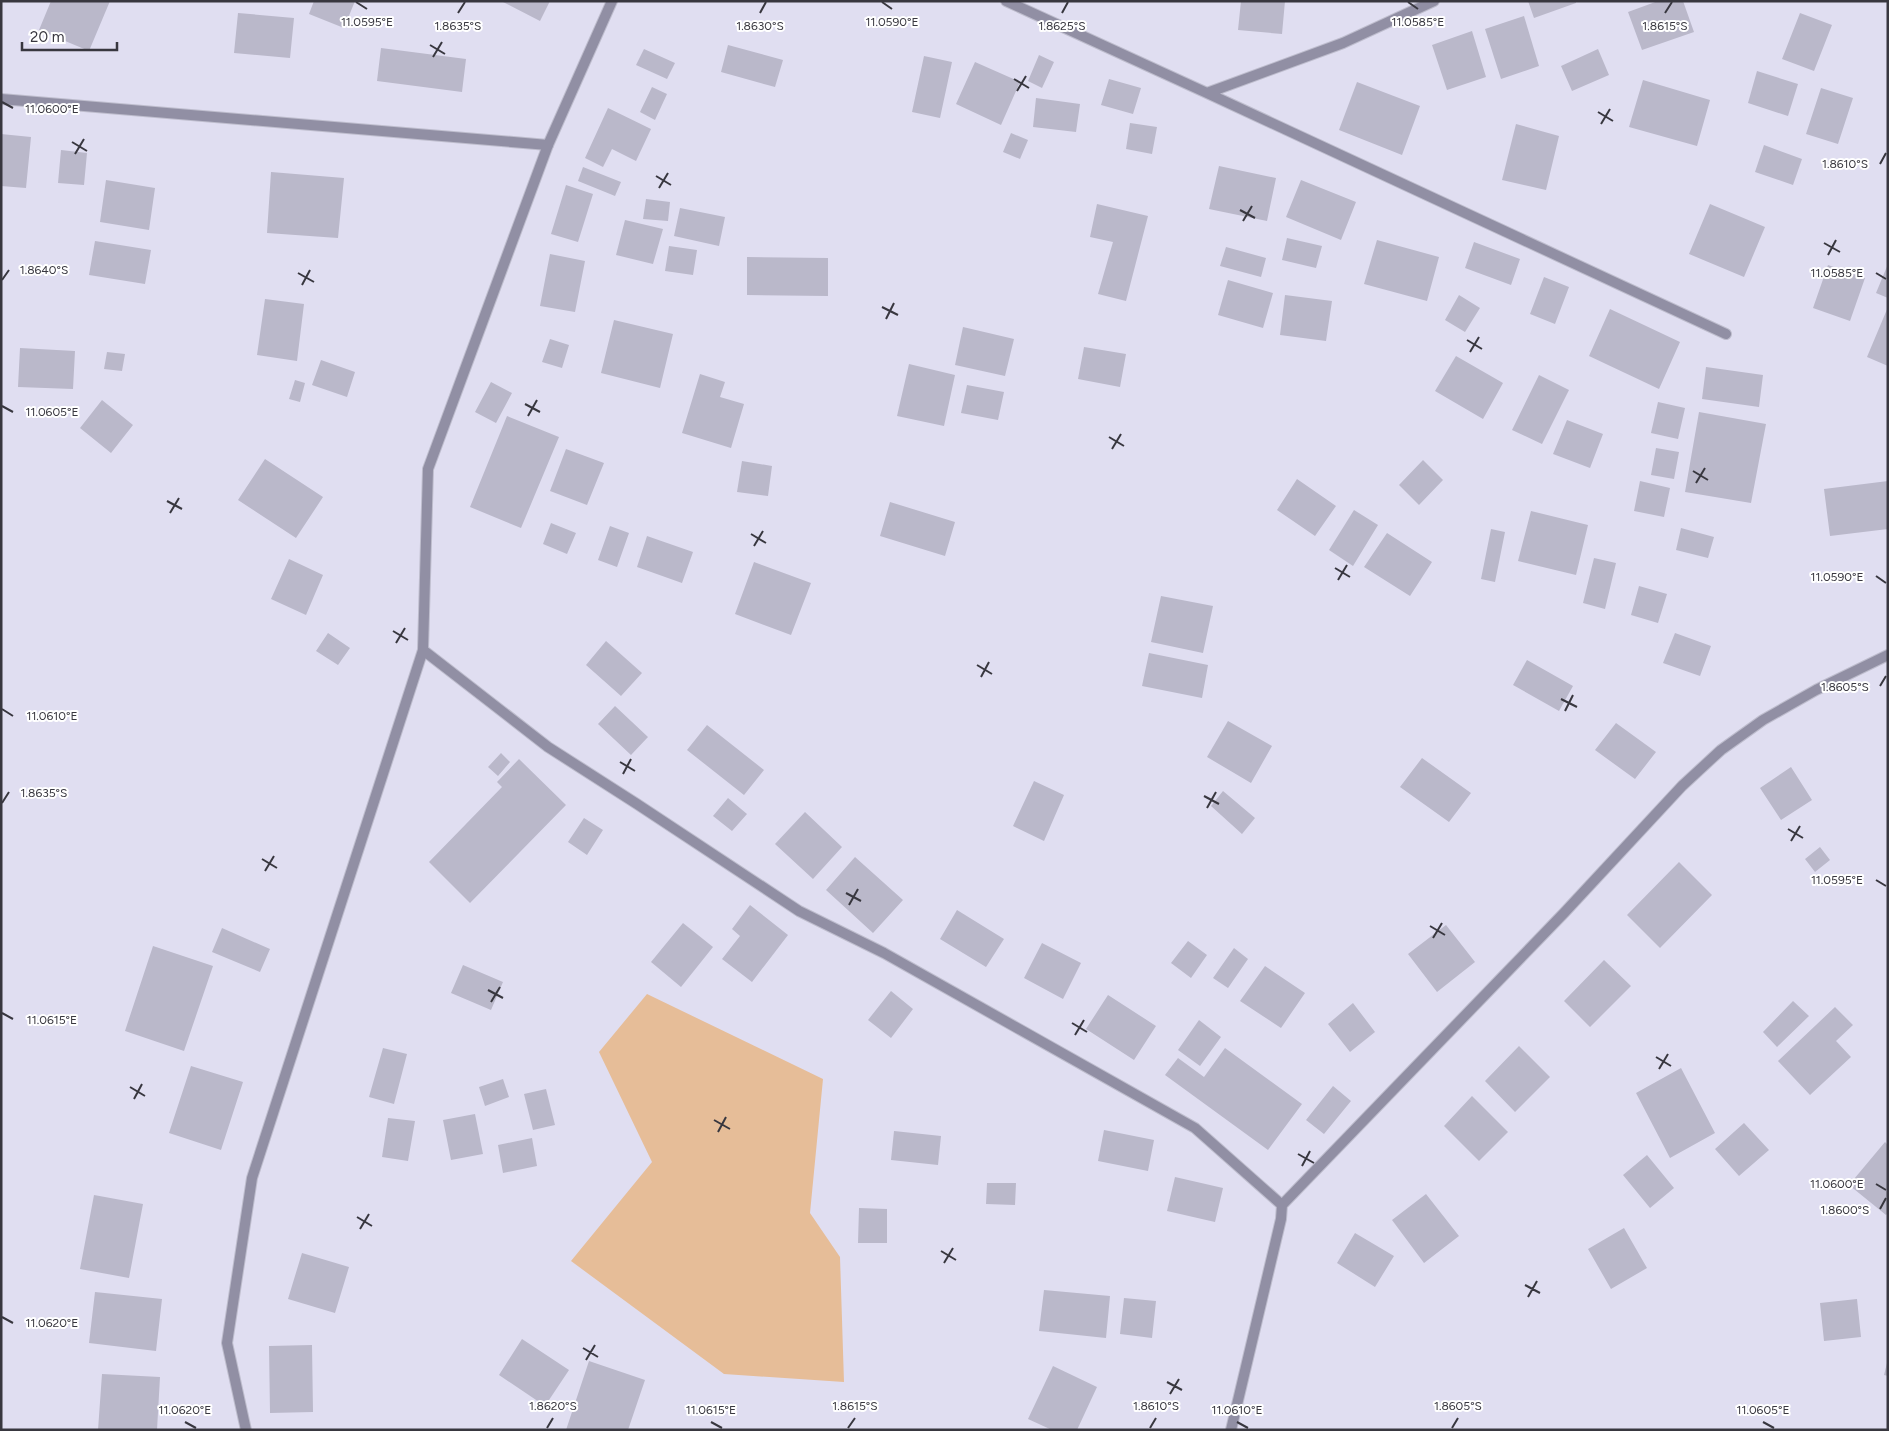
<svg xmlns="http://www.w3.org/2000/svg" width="1889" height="1431" viewBox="0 0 1889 1431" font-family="Figtree,sans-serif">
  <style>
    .green { fill: #e6bd98 }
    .building { fill: #bab8ca }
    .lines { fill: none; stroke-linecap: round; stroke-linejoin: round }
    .minor-casing { stroke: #bebdcd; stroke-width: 12 }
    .tertiary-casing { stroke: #bebdcd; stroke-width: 12 }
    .minor { stroke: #918fa4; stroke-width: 10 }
    .tertiary { stroke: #918fa4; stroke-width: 10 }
    .ticks { fill: none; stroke: #38373f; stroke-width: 2 }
    .ticks-label { font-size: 12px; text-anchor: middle; fill: #38373f; stroke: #fff; stroke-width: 4; stroke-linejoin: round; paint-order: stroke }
  </style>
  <rect width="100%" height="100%" fill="#e0def1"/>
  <path class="green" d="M 647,994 L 823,1079 L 810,1213 L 840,1257 L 844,1382 L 724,1374 L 571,1261 L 652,1162 L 599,1052 Z"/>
  <path class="building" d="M 51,1 L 110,1 L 89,51 L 39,30 Z
    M 314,1 L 355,1 L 344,28 L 309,14 Z
    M 501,1 L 550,1 L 540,21 Z
    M 1241,1 L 1285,1 L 1282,34 L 1238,30 Z
    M 1528,1 L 1576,1 L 1576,3 L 1534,18 Z
    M 1658,1 L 1683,1 L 1694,32 L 1642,50 L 1628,12 Z
    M 238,13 L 294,18 L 290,58 L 234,53 Z
    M 1800,13 L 1832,25 L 1814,71 L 1782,59 Z
    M 1524,16 L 1539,66 L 1501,79 L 1485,29 Z
    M 1472,31 L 1486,77 L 1447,90 L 1432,45 Z
    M 728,45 L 783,60 L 775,87 L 721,72 Z
    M 381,48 L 466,59 L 462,92 L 377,81 Z
    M 644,49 L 675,63 L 667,79 L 636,65 Z
    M 1598,49 L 1609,75 L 1572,91 L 1561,66 Z
    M 1039,55 L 1054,62 L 1042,88 L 1028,81 Z
    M 924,56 L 952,62 L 940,118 L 912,112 Z
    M 975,62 L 1020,82 L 1001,125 L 956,104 Z
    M 1757,71 L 1798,84 L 1788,116 L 1748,103 Z
    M 1109,79 L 1141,88 L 1133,114 L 1101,105 Z
    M 1643,80 L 1710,100 L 1697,146 L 1629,127 Z
    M 1357,82 L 1420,106 L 1402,155 L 1339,130 Z
    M 652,87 L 667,94 L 655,120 L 640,112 Z
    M 1821,88 L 1853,98 L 1838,144 L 1806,134 Z
    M 1036,98 L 1080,104 L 1076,132 L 1033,127 Z
    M 608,108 L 651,129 L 636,161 L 612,149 L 603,167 L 585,158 Z
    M 1130,123 L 1157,127 L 1152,154 L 1126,149 Z
    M 1516,124 L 1559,136 L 1546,190 L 1502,180 Z
    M 1011,133 L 1028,140 L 1020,159 L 1003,152 Z
    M 1,134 L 31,137 L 26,188 L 1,186 Z
    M 1764,145 L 1802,159 L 1793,185 L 1755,172 Z
    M 61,150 L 87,153 L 84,185 L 58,183 Z
    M 1219,166 L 1276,178 L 1267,221 L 1209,209 Z
    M 583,167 L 621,182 L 615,196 L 578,181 Z
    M 271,172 L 344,178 L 338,238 L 267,233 Z
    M 106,180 L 155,188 L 149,230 L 100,222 Z
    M 1301,180 L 1356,202 L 1341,240 L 1286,217 Z
    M 566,185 L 593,194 L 578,242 L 551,234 Z
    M 646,199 L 670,202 L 668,221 L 643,219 Z
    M 1097,204 L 1148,216 L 1126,301 L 1098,294 L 1113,242 L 1090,237 Z
    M 1710,204 L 1765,227 L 1744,277 L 1689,254 Z
    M 680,208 L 725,217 L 719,246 L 674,236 Z
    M 625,220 L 663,229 L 653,264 L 616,255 Z
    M 1287,238 L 1322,246 L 1316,268 L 1282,260 Z
    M 1377,240 L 1439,257 L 1427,301 L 1364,284 Z
    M 95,241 L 151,250 L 145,284 L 89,275 Z
    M 1474,242 L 1520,259 L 1511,285 L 1465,268 Z
    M 669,246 L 697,250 L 693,275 L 665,271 Z
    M 1226,247 L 1266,258 L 1261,277 L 1220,266 Z
    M 550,254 L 585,261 L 575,312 L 540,306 Z
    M 747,257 L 828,258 L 828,296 L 747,295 Z
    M 1888,264 L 1888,298 L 1876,293 Z
    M 1828,265 L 1865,278 L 1850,321 L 1813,308 Z
    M 1544,277 L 1569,287 L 1555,324 L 1530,314 Z
    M 1228,280 L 1273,293 L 1263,328 L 1218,315 Z
    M 1285,295 L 1332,301 L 1326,341 L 1280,335 Z
    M 1459,295 L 1480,308 L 1465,332 L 1445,320 Z
    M 265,299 L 304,304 L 297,361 L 257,355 Z
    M 1888,307 L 1888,366 L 1867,357 Z
    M 1610,309 L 1680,342 L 1659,389 L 1589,356 Z
    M 614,320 L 673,334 L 660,388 L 601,373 Z
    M 963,327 L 1014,339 L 1005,376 L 955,365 Z
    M 550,339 L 569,345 L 562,368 L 542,362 Z
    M 1084,347 L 1126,354 L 1120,387 L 1078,379 Z
    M 20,348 L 75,351 L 73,389 L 18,387 Z
    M 107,352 L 125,354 L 122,371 L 104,369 Z
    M 1456,356 L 1503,383 L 1483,419 L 1435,391 Z
    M 321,360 L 355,372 L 347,397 L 312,385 Z
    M 909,364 L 955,375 L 944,426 L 897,416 Z
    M 1706,367 L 1763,375 L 1759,407 L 1702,399 Z
    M 700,374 L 725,382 L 720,397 L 744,404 L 731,448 L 682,433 Z
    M 1539,375 L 1569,390 L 1542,444 L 1512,430 Z
    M 295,380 L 305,383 L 300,402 L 289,399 Z
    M 491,382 L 512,393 L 496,423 L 475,412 Z
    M 967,385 L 1004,392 L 998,420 L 961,413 Z
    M 102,400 L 133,425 L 111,453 L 80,428 Z
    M 1658,402 L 1685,408 L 1678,439 L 1651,433 Z
    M 1699,412 L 1766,424 L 1751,503 L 1685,492 Z
    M 507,416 L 559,437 L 521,528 L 470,507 Z
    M 1567,420 L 1603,434 L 1590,468 L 1553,454 Z
    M 1656,448 L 1679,452 L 1674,479 L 1651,475 Z
    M 566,449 L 604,463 L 587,505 L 550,491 Z
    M 265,459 L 323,497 L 296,538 L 238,500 Z
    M 1423,460 L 1443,480 L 1419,505 L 1399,485 Z
    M 742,461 L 772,466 L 768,496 L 737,492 Z
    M 1297,479 L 1336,506 L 1315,536 L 1277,510 Z
    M 1640,481 L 1670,488 L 1664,517 L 1634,511 Z
    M 1888,481 L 1888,529 L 1830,536 L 1824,489 Z
    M 890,502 L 955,522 L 945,556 L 880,536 Z
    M 1354,510 L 1378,525 L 1353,566 L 1329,550 Z
    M 1531,511 L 1588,525 L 1576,575 L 1518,561 Z
    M 551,523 L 576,533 L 567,554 L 543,544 Z
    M 610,526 L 629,533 L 617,567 L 598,560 Z
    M 1681,528 L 1714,537 L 1708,558 L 1676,550 Z
    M 1491,529 L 1505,532 L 1495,582 L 1481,579 Z
    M 1387,533 L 1432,562 L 1410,596 L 1364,567 Z
    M 647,536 L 693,552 L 682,583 L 637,567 Z
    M 1594,558 L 1616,563 L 1605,609 L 1583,603 Z
    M 289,559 L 323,575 L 306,615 L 271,599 Z
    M 754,562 L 811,583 L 791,635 L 735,614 Z
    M 1639,586 L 1667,594 L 1658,623 L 1631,615 Z
    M 1161,596 L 1213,606 L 1203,653 L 1151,642 Z
    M 328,633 L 350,648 L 338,665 L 316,651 Z
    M 1675,633 L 1711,646 L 1700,676 L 1663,663 Z
    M 606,641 L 642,673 L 621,696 L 586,665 Z
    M 1149,653 L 1208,665 L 1202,698 L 1142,686 Z
    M 1527,660 L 1573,686 L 1559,711 L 1513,685 Z
    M 615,706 L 648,737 L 631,755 L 598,724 Z
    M 1228,721 L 1272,746 L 1251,783 L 1207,757 Z
    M 1616,723 L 1656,752 L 1635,779 L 1595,750 Z
    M 707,725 L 764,770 L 744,795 L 687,750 Z
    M 501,753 L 510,762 L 498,776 L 488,767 Z
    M 1422,758 L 1471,793 L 1449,822 L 1400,787 Z
    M 519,759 L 566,805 L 470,903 L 429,862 L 502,787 L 497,782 Z
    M 1791,767 L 1812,800 L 1781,820 L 1760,788 Z
    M 1034,781 L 1064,795 L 1044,841 L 1013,826 Z
    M 1223,791 L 1255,818 L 1242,834 L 1211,806 Z
    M 728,798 L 747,814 L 732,831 L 713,816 Z
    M 805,812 L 842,847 L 813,879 L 775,844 Z
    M 584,818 L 603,830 L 587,855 L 568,842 Z
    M 1820,847 L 1830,860 L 1815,872 L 1805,859 Z
    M 855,857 L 903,900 L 873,933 L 826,890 Z
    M 1679,862 L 1712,895 L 1660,948 L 1627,915 Z
    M 750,905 L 788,935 L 752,982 L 722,959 L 740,936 L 732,929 Z
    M 957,910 L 1004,939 L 986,967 L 940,939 Z
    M 683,923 L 713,947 L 681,987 L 651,962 Z
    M 1446,925 L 1475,962 L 1437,992 L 1408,954 Z
    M 222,928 L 270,949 L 260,972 L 212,952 Z
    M 1188,941 L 1207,955 L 1191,978 L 1171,963 Z
    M 1042,943 L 1081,963 L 1063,999 L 1024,978 Z
    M 153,946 L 213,966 L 184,1051 L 125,1031 Z
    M 1234,948 L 1248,959 L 1228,988 L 1213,978 Z
    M 1604,960 L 1631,986 L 1590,1027 L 1564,1001 Z
    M 463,965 L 503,982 L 491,1010 L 451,993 Z
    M 1265,966 L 1305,993 L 1281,1028 L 1240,1001 Z
    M 891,991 L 913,1009 L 891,1038 L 868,1020 Z
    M 1108,995 L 1156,1026 L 1134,1060 L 1086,1029 Z
    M 1793,1001 L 1809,1016 L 1777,1047 L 1763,1032 Z
    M 1353,1003 L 1375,1032 L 1350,1052 L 1328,1024 Z
    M 1835,1007 L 1853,1025 L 1836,1041 L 1851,1057 L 1810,1095 L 1778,1061 Z
    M 1199,1020 L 1221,1037 L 1200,1066 L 1178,1050 Z
    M 1519,1046 L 1550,1077 L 1515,1112 L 1485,1081 Z
    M 383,1048 L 407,1054 L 394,1104 L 369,1097 Z
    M 1225,1048 L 1302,1104 L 1268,1150 L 1165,1075 L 1178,1058 L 1204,1077 Z
    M 191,1066 L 243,1082 L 221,1150 L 169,1133 Z
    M 1681,1068 L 1715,1133 L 1670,1158 L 1636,1093 Z
    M 503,1079 L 509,1097 L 485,1106 L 479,1087 Z
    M 1333,1086 L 1351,1101 L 1324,1134 L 1306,1120 Z
    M 546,1089 L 555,1125 L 533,1130 L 524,1094 Z
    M 1472,1096 L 1508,1132 L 1479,1161 L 1444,1126 Z
    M 475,1114 L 483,1154 L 451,1160 L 443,1120 Z
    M 388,1118 L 415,1121 L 408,1161 L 382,1157 Z
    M 1744,1123 L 1769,1150 L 1739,1176 L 1715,1149 Z
    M 1104,1130 L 1154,1140 L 1148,1171 L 1098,1161 Z
    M 894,1131 L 941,1136 L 938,1165 L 891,1160 Z
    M 532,1138 L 537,1166 L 503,1173 L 498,1145 Z
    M 1885,1142 L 1888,1145 L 1888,1213 L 1886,1215 L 1849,1185 Z
    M 1647,1155 L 1674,1188 L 1650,1208 L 1623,1175 Z
    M 1175,1177 L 1223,1188 L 1215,1222 L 1167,1211 Z
    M 987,1183 L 1016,1183 L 1015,1205 L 986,1204 Z
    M 1426,1194 L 1459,1236 L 1424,1263 L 1392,1220 Z
    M 94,1195 L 143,1204 L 129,1278 L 80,1269 Z
    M 859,1208 L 887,1209 L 887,1243 L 858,1243 Z
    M 1624,1228 L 1647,1268 L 1611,1289 L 1588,1249 Z
    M 1355,1233 L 1394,1256 L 1375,1287 L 1337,1263 Z
    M 302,1253 L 349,1267 L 335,1313 L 288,1299 Z
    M 1044,1290 L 1110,1296 L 1106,1338 L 1039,1331 Z
    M 95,1292 L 162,1299 L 156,1351 L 89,1343 Z
    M 1124,1298 L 1156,1301 L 1152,1338 L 1120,1334 Z
    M 1857,1299 L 1861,1337 L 1824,1341 L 1820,1303 Z
    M 522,1339 L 569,1370 L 545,1406 L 499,1375 Z
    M 312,1345 L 313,1412 L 270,1413 L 269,1346 Z
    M 589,1361 L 645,1380 L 628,1430 L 566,1430 Z
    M 1887,1363 L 1888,1363 L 1888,1376 L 1884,1375 Z
    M 1053,1366 L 1097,1387 L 1077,1430 L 1052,1430 L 1028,1419 Z
    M 102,1374 L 160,1377 L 157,1430 L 98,1430 Z"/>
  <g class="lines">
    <defs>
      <path id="minor" d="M 1006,1 L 1207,93 L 1343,43 L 1434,1
        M 1207,93 L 1726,334
        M 423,650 L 548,747 L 637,804 L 799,911 L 884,953 L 1195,1128 L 1282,1205
        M 246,1430 L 227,1343 L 252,1178 L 423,650 L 428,469 L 548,145
        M 1231,1430 L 1281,1219 L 1282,1205 L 1564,913 L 1682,786 L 1721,750 L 1763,720 L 1816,690 L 1888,655"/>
      <path id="tertiary" d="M 1,99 L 548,145 L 612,1"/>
    </defs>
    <use href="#minor" class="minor-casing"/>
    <use href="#tertiary" class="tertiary-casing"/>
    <use href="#minor" class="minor"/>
    <use href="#tertiary" class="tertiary"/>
  </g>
  <path class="ticks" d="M 356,2 L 367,9M 882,2 L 892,9M 1408,2 L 1418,9M 458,13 L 465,2M 760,13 L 766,2M 1062,13 L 1068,2M 1665,13 L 1672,2M 430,45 L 445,54M 433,57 L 442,42M 1014,79 L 1029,88M 1017,91 L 1026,76M 2,102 L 13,108M 1598,112 L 1613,121M 1601,124 L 1610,109M 72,142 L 87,151M 75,154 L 84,139M 1880,164 L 1886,153M 656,176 L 671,185M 659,188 L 668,173M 1240,210 L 1255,218M 1243,221 L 1252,206M 1824,243 L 1840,252M 1828,255 L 1836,240M 298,273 L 314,282M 1876,273 L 1886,279M 2,280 L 9,270M 302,285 L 310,270M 882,307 L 898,315M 886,319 L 894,303M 1467,340 L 1482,349M 1470,352 L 1479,337M 525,404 L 540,412M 2,406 L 13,412M 528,416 L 537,400M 1109,437 L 1124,446M 1112,449 L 1121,434M 1693,471 L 1708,480M 1696,483 L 1705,468M 167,501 L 182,509M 170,513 L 179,498M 751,534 L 766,543M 754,546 L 763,531M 1335,568 L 1350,577M 1876,576 L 1886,583M 1338,580 L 1347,565M 393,631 L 408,640M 396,643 L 405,628M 977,665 L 992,674M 981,677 L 989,662M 1880,686 L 1886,676M 1561,699 L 1577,707M 2,709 L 13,716M 1565,711 L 1573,695M 620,762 L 635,771M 623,774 L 631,759M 1204,796 L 1219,804M 2,803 L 9,792M 1207,808 L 1216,792M 1788,829 L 1803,838M 1791,841 L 1800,826M 262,859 L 277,868M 265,871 L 274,856M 1876,880 L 1886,886M 846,893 L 861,901M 849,905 L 858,889M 1430,926 L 1445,935M 1433,938 L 1442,923M 488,990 L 503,998M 491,1002 L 500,987M 2,1013 L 13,1019M 1072,1023 L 1087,1032M 1075,1035 L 1084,1020M 1656,1057 L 1671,1066M 1659,1069 L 1668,1054M 130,1087 L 145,1096M 134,1099 L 142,1084M 714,1120 L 730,1129M 718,1132 L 726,1117M 1298,1154 L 1314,1163M 1302,1166 L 1310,1151M 1876,1184 L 1886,1190M 1880,1209 L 1886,1198M 357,1217 L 372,1226M 360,1229 L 369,1214M 941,1251 L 956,1260M 944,1263 L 953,1248M 1525,1285 L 1540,1293M 1528,1297 L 1537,1281M 2,1317 L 13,1323M 583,1348 L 598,1357M 586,1360 L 595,1345M 1167,1382 L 1182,1390M 1170,1394 L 1179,1379M 185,1422 L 196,1428M 711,1422 L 722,1428M 1237,1422 L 1248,1428M 1763,1422 L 1774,1428M 547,1428 L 553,1418M 848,1428 L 855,1418M 1150,1428 L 1156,1418M 1452,1428 L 1458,1418"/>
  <g class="ticks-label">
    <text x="367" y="26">11.0595°E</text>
    <text x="892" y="26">11.0590°E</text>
    <text x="1418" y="26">11.0585°E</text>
    <text x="458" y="30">1.8635°S</text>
    <text x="760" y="30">1.8630°S</text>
    <text x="1062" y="30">1.8625°S</text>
    <text x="1665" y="30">1.8615°S</text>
    <text x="52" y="113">11.0600°E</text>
    <text x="1845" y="168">1.8610°S</text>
    <text x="44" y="274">1.8640°S</text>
    <text x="1837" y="277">11.0585°E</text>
    <text x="52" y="416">11.0605°E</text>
    <text x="1837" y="581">11.0590°E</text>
    <text x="1845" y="691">1.8605°S</text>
    <text x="52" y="720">11.0610°E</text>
    <text x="44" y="797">1.8635°S</text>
    <text x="1837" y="884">11.0595°E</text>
    <text x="52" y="1024">11.0615°E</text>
    <text x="1837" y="1188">11.0600°E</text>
    <text x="1845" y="1214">1.8600°S</text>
    <text x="52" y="1327">11.0620°E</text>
    <text x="553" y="1410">1.8620°S</text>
    <text x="855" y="1410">1.8615°S</text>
    <text x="1156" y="1410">1.8610°S</text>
    <text x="1458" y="1410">1.8605°S</text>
    <text x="185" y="1414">11.0620°E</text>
    <text x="711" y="1414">11.0615°E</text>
    <text x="1237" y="1414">11.0610°E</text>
    <text x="1763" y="1414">11.0605°E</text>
  </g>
  <rect width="1889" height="1431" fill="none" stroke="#38373f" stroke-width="5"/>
  <path d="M22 42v8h95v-8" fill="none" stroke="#38373f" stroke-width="2.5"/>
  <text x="30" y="42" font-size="15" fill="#38373f" stroke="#ffffff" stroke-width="4" paint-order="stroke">20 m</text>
</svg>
